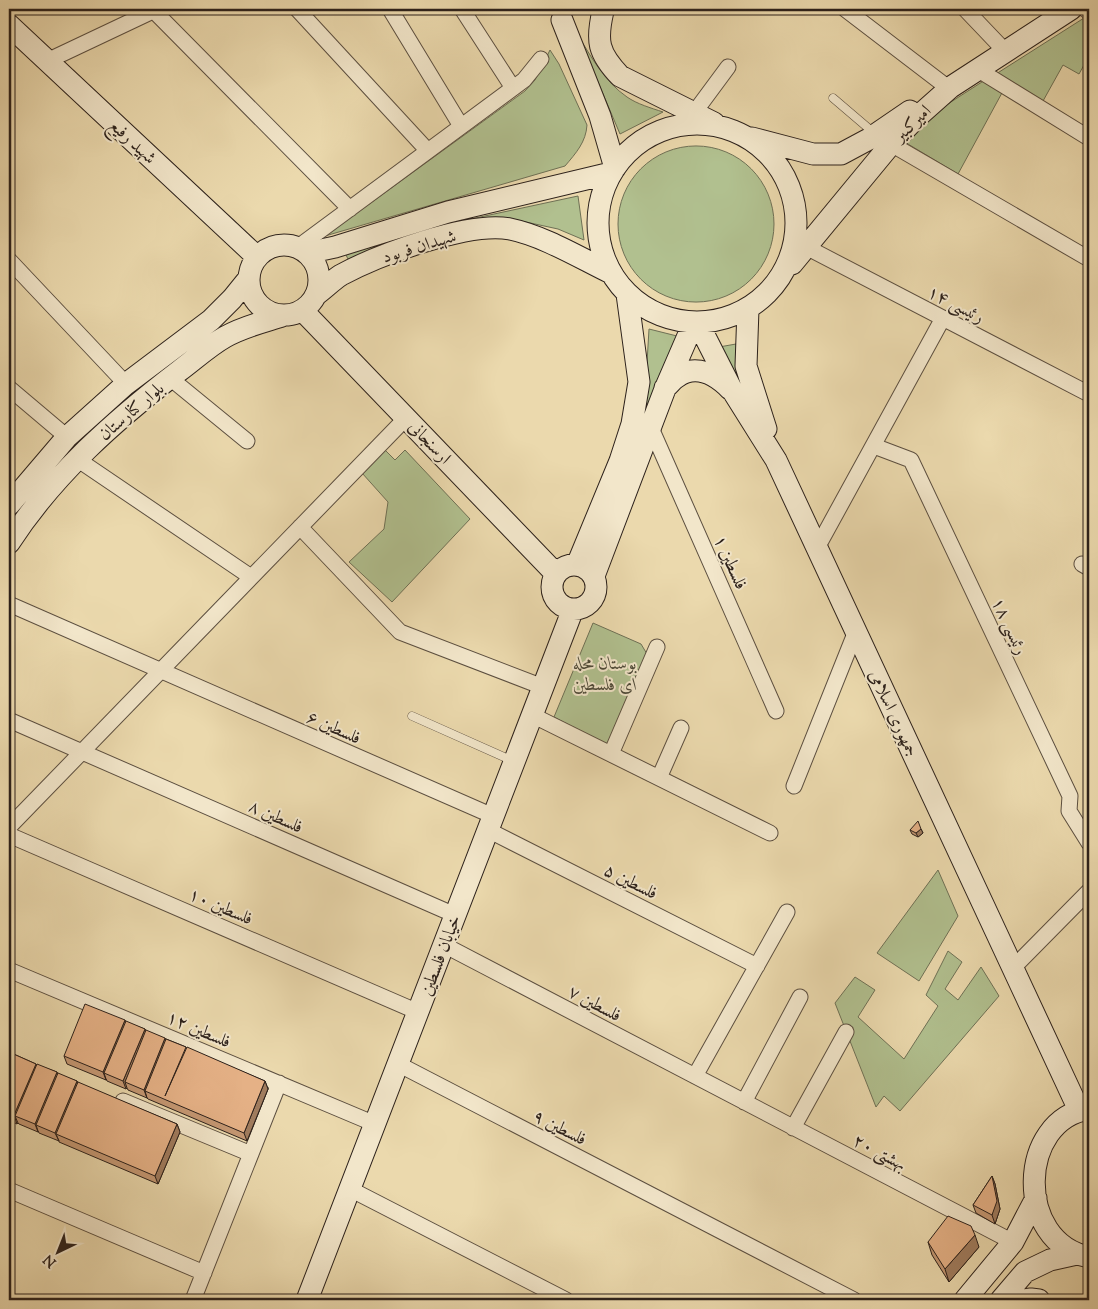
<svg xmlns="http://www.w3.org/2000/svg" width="1098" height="1309" viewBox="0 0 1098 1309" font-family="'Sorts Mill Goudy',Amiri,serif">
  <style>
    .green { fill: #b1c08f; stroke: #6e7055 }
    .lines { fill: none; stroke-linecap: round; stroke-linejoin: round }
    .lane-casing { stroke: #5c4f40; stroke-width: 9 }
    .street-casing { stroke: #5c4f40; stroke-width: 17 }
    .secondary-casing { stroke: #2c211b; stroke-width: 23 }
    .lane { stroke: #f2e6ca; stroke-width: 8 }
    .street { stroke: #f2e6ca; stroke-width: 15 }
    .secondary { stroke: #f2e6ca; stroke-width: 21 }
    .wall { fill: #c59873; stroke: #2c211b }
    .shaded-wall { fill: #a07c5e; stroke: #2c211b }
    .building { fill: #e5b186; stroke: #2c211b }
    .labels { text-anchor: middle; stroke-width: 4; stroke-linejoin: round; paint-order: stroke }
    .street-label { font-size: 18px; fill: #2c211b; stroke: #f2e6ca }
    .park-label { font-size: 18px; font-style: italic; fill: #4d4938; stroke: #f2e6ca }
  </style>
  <rect width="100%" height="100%" fill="#ebd9ad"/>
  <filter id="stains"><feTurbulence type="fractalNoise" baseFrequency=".004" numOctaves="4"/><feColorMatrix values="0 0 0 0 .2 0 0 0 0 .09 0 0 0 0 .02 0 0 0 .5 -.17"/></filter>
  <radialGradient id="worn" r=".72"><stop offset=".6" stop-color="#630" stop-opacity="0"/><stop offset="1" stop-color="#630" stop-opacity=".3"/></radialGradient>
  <path class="green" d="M 1084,18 L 1089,21 L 1089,56 L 1079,74 L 1063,65 L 1043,101 L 996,74 Z
    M 578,35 C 591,57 605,82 627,97 C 637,104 651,108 663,112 L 620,134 Z
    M 550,50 L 559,64 L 587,125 C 586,142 576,153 565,166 L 325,236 L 525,91 L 535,80 Z
    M 985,80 L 1003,91 L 958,174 L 903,141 L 940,109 Z
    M618 224a78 78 0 1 1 156 0a78 78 0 1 1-156 0Z
    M 578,196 L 584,240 L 558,229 L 512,219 L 431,235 L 348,259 L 345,253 L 429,228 Z
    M 649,329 L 681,337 L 644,414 Z
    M 736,344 L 743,393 L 719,347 Z
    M 384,449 L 395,460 L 405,450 L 470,519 L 392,602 L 349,562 L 384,529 L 388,502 L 362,473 Z
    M 593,623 L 641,644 L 647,654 L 607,746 L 554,717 Z
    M 938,870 L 958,916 L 919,981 L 877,953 Z
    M 948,951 L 962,962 L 945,989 L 958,1000 L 981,967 L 999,996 L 900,1111 L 884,1096 L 876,1107 L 835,1003 L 855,977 L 875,990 L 858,1017 L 904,1059 L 938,1006 L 926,995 Z"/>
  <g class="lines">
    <defs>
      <path id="lane" d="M 833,98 L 874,133
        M 412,716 L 513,761"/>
      <path id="street" d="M 152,9 L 350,209
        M 297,9 L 428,151
        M 390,9 L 461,126
        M 462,9 L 513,88
        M 845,9 L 947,87
        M 965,9 L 1005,51
        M 1085,9 L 1089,12
        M 47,61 L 157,9
        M 977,69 L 1089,138
        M 694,113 L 728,67
        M 891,144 L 1089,259
        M 298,247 L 524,80 L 541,59
        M 806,247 L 1089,394
        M 9,260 L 126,384
        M 170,378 L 247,441
        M 9,388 L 67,437
        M 651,428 L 776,711
        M 874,446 L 911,460 L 1070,796 L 1069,811 L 1089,843
        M 77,459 L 251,577
        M 300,527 L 400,632 L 543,687
        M 817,548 L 943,318
        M 1082,564 L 1089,568
        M 9,604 L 493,816
        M 532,715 L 770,833
        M 9,720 L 455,915
        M 611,754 L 657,647
        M 659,778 L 681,728
        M 794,786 L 856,631
        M 9,827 L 406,418
        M 488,830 L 757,966
        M 9,835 L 418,1012
        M 444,945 L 1013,1242
        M 1013,968 L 1089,891
        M 9,970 L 375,1124
        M 398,1064 L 854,1300
        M 695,1076 L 787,912
        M 123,1101 L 251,1154
        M 744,1102 L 800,997
        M 793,1128 L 846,1032
        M 350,1189 L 566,1300
        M 9,1190 L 204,1273
        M 193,1300 L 279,1083"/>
      <path id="secondary" d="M 603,11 C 596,41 598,53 620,76 L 714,123
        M 562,20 L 600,116 L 615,168
        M 9,25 L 257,257
        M598 223a99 99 0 1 1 198 0a99 99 0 1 1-198 0Z
        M 752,138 L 813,154 L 841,154 L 869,139 L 910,111
        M249 280a35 35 0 1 1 70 0a35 35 0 1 1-70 0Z
        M 307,253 L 335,247 L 448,212 L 611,173
        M 792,264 L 891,144 L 915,119 L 951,87 L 1071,9
        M 317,294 C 325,288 333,280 341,275 C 378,255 469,221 510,229 C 544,236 580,258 611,273
        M 748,309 L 746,366 L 766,429
        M 303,311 L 556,574
        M 698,323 L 732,390 L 776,460 L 1079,1110
        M 665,388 C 669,385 672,380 677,377 C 696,363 716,375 730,389
        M 9,505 L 67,437 L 126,384 L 211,320 L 232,299 L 249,278
        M 9,543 C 53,475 115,420 179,371 C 194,360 209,346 225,337 C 242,327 263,322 282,316
        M552 587a22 22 0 1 1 44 0a22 22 0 1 1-44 0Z
        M 577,565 L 620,461 L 632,424 L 639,382 L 627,294
        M 594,576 L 665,389 L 694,322
        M 1089,1109 C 1018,1119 1014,1242 1089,1257
        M 307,1300 L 573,609
        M 965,1300 L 1013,1242 L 1036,1198
        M 1001,1300 L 1025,1272 L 1050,1260 L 1077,1254
        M 1024,1300 L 1031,1299 L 1039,1300"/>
    </defs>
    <use href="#lane" class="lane-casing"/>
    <use href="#street" class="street-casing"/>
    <use href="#secondary" class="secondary-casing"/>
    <use href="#lane" class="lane"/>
    <use href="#street" class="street"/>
    <use href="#secondary" class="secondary"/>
  </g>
  <path class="wall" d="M 921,829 L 923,833 L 918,837 L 912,834 L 910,830 Z
    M 125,1020 L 125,1022 L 145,1029 L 146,1031 L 186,1047 L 186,1048 L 265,1081 L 268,1089 L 247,1141 L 148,1099 L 147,1098 L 128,1090 L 127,1088 L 126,1089 L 107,1081 L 106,1079 L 106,1080 L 67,1064 L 64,1056 Z
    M 9,1052 L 36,1064 L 37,1065 L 57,1072 L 57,1074 L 77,1081 L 78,1083 L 177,1124 L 180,1132 L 158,1184 L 59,1142 L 59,1141 L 39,1133 L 38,1131 L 38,1132 L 19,1124 L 18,1123 L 17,1124 L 9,1120 Z
    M 992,1176 L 995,1184 L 1000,1209 L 995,1224 L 976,1213 L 973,1205 Z
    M 928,1242 L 979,1247 L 949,1282 L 932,1255 Z"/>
  <path class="shaded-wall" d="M 921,829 L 923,833 L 918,837 L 916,833 Z
    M 125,1020 L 128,1029 L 104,1073 L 106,1079 L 106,1080 L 103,1072 Z
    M 145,1029 L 148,1037 L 125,1082 L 127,1088 L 126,1089 L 123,1081 Z
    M 165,1038 L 169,1046 L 145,1091 L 147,1098 L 144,1090 Z
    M 36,1064 L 39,1072 L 15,1116 L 18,1123 L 17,1124 L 14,1115 Z
    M 57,1072 L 60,1080 L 36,1125 L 38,1131 L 38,1132 L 35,1124 Z
    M 77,1081 L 80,1089 L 56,1134 L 59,1141 L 55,1133 Z
    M 265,1081 L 268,1089 L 247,1141 L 244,1133 Z
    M 177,1124 L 180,1132 L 158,1184 L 155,1176 Z
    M 992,1176 L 995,1184 L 1000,1209 L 995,1224 L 992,1215 Z
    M 975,1235 L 979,1247 L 949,1282 L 945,1269 Z"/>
  <path class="building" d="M 918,821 L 921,829 L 916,833 L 910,830 Z
    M 85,1004 L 125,1020 L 103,1072 L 64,1056 Z
    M 126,1021 L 145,1029 L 123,1081 L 104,1073 Z
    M 146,1030 L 165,1038 L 144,1090 L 125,1082 Z
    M 166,1039 L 186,1047 L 165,1096 L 187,1047 L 265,1081 L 244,1133 L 145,1091 Z
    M 9,1052 L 36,1064 L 14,1115 L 9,1113 Z
    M 37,1064 L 57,1072 L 35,1124 L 15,1116 Z
    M 58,1073 L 77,1081 L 55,1133 L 36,1125 Z
    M 78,1082 L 177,1124 L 155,1176 L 56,1134 Z
    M 992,1176 L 997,1201 L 992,1215 L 973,1205 Z
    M 948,1216 L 971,1226 L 975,1235 L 945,1269 L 928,1242 Z"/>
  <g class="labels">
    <g class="street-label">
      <text transform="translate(912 123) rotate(-44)" y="6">امیرکبیر</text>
      <text transform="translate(133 141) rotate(43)" y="6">شهید رفیع</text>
      <text transform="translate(419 246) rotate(-17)" y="6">شهيدان فربود</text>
      <text transform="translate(956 304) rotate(27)" y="6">رئیسی ۱۴</text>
      <text transform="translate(131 411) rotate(-40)" y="6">بلوار کنارستان</text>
      <text transform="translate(430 442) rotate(46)" y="6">ارسنجانی</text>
      <text transform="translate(731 562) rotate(66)" y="6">فلسطین ۱</text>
      <text transform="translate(1010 626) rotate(65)" y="6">رئیسی ۱۸</text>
      <text transform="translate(894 713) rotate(65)" y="6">جمهوری اسلامی</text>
      <text transform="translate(334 727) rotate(24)" y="6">فلسطین ۶</text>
      <text transform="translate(276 816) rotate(24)" y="6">فلسطین ۸</text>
      <text transform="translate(631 881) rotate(27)" y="6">فلسطین ۵</text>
      <text transform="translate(221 906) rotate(23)" y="6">فلسطین ۱۰</text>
      <text transform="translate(440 955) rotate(-69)" y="6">خیابان فلسطین</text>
      <text transform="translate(595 1003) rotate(28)" y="6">فلسطین ۷</text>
      <text transform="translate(199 1029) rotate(23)" y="6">فلسطین ۱۲</text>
      <text transform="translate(560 1127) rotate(27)" y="6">فلسطین ۹</text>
      <text transform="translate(880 1152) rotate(28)" y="6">بهشتی ۲۰</text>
    </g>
    <g class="park-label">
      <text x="605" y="669">بوستان محله<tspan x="605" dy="21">ای فلسطین</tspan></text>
    </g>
  </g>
  <rect width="1098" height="1309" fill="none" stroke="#ebd9ad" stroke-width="30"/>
  <rect x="10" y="10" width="1078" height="1289" fill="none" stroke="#2c211b" stroke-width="2.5"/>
  <rect x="15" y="15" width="1068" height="1279" fill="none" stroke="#2c211b"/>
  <g transform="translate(58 1252) rotate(223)" stroke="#f2e6ca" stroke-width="4" paint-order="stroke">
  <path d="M0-4L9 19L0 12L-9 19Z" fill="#2c211b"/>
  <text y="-8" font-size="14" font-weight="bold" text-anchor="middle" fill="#2c211b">N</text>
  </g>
  <rect width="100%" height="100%" filter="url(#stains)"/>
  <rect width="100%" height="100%" fill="url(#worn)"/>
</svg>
